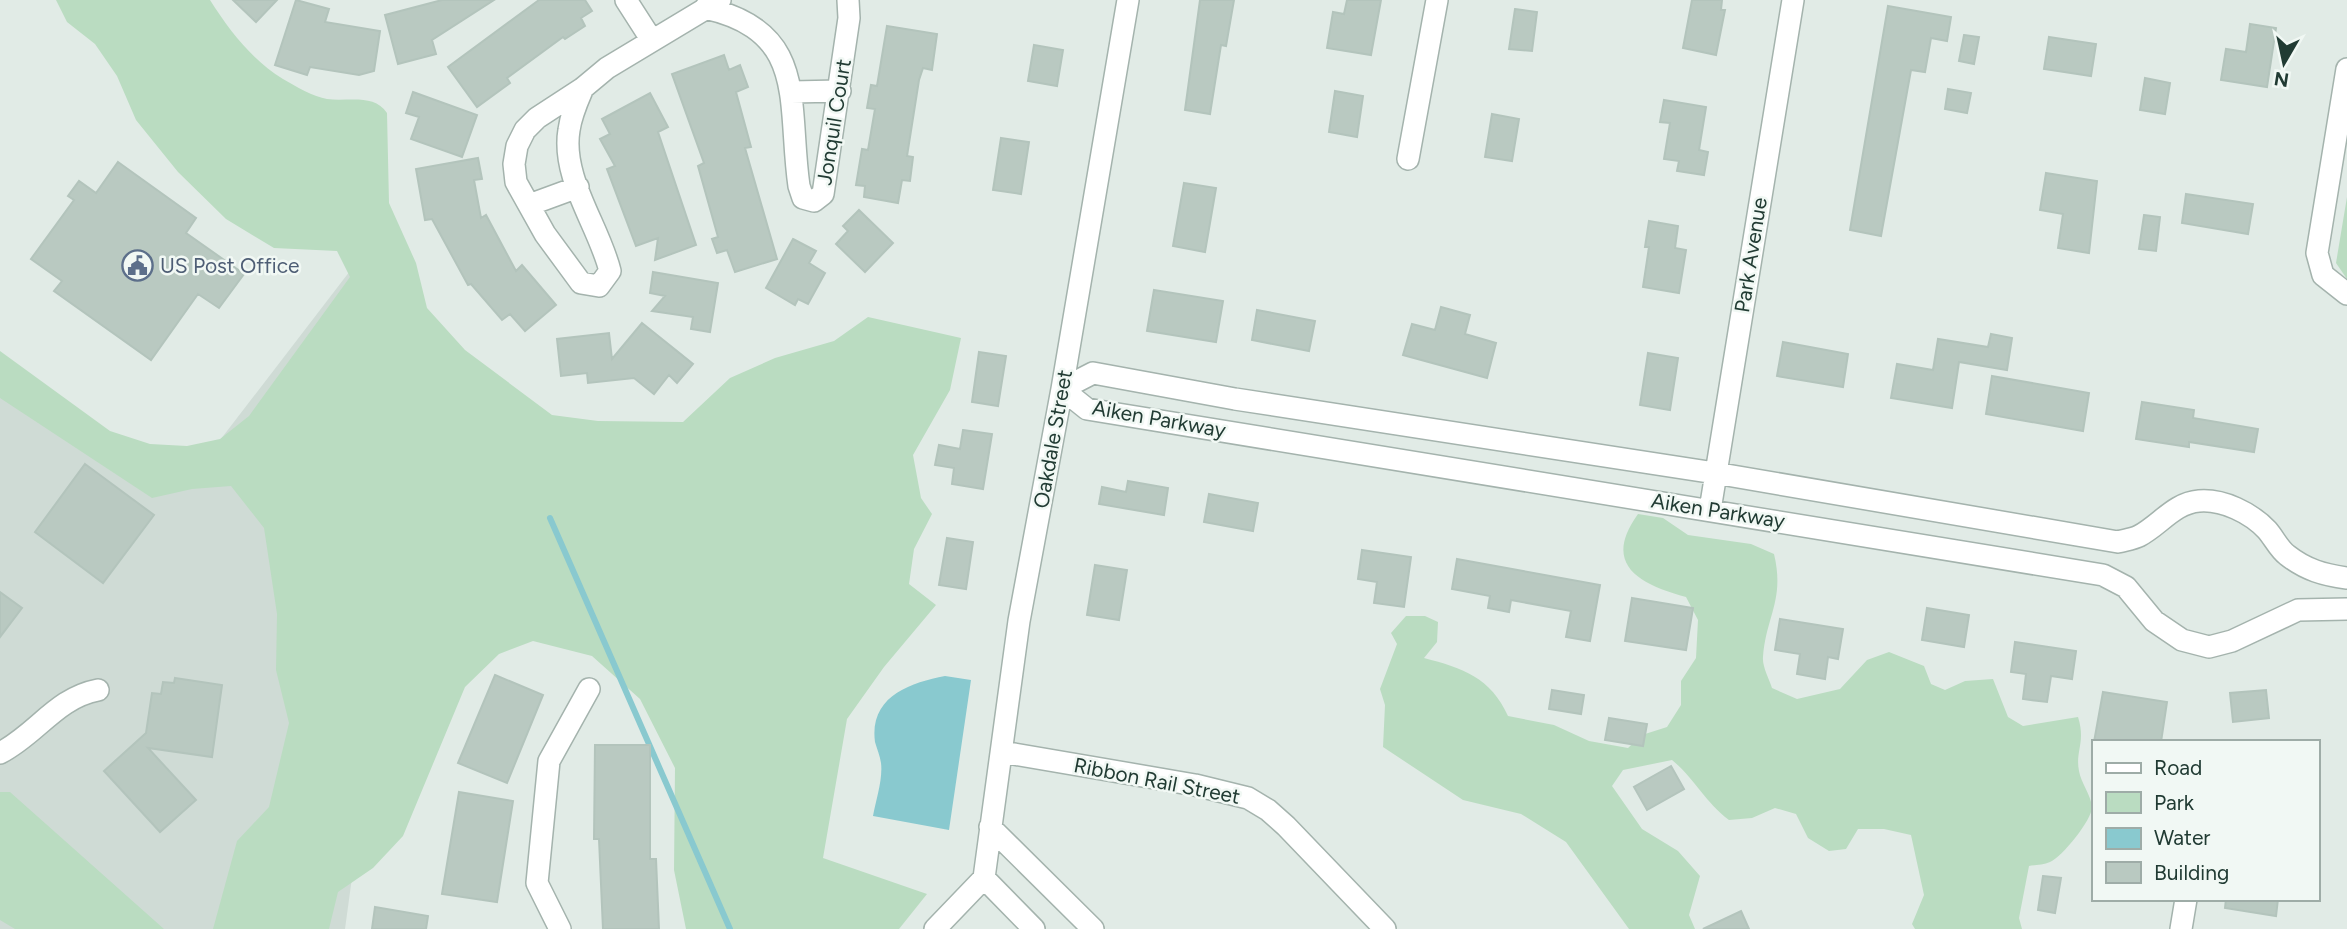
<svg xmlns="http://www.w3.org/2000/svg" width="2347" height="929" viewBox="0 0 2347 929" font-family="Figtree,sans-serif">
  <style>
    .built { fill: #cfdbd5 }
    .green { fill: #badcc1 }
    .water { fill: #89c9cf }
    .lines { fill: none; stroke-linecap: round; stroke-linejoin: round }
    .stream { stroke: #89c9cf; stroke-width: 6 }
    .building { fill: #b9c9c1; stroke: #b3c4bc; stroke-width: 2 }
    .minor-casing { stroke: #a4b3ad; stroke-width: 24 }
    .minor { stroke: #fff; stroke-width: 21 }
    .labels { text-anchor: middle; stroke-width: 5; stroke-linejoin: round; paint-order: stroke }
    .street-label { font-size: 21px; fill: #213b33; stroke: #f1f8f4 }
    .service-label { font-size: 21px; fill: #4e5e75; stroke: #f1f8f4; text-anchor: start }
  </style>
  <rect width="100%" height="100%" fill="#e1ebe6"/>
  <path class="built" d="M 363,254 L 428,319 L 345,929 L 0,929 L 0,362 L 184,487 Z"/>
  <path class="green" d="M 56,0 L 210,0 C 229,30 252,60 283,79 C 295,86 314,97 327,99 C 348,102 374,93 387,113 L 389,203 L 416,263 L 427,308 L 465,350 L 552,415 L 598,421 L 683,422 L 730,378 L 775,358 L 834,341 L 868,317 L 961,338 L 950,390 L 913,455 L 921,498 L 932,514 L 914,549 L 909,584 L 936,605 L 884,667 L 847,719 L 823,858 L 927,894 L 899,929 L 686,929 L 674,870 L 675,768 L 640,699 L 592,656 L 533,641 L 499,654 L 465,687 L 403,836 L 373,868 L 338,892 L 329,929 L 213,929 L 237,841 L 269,807 L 289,723 L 276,670 L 277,614 L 264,528 L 231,486 L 192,489 L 152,498 L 0,398 L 0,351 L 110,431 L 150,444 L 187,446 L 220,439 L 249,416 L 350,277 L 337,251 L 274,248 L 226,219 L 178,172 L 136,120 L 117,76 L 95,44 L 67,22 Z
    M 2347,197 L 2347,279 L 2336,263 Z
    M 1638,514 L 1663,518 L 1688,535 L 1751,544 L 1774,554 C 1785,600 1766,616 1763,657 C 1762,666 1769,679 1772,688 L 1797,699 L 1840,689 L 1867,660 L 1889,652 L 1924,666 L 1931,684 L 1945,690 L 1965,681 L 1993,679 L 2008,717 L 2023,726 L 2078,717 C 2086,742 2075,751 2079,771 C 2081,783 2091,795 2092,807 C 2092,820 2062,857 2050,862 C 2044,865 2035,865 2029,866 L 2019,918 L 2022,929 L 1915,929 L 1912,924 L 1924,895 L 1911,835 L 1884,829 L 1858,829 L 1846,849 L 1829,851 L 1808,838 L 1796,814 L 1775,808 L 1752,818 L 1729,820 C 1705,802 1695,779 1672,760 L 1623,770 L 1612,786 L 1642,829 L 1678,851 L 1700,876 L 1689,915 L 1695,929 L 1629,929 L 1566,842 L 1521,814 L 1463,800 L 1383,747 L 1385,705 L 1380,689 L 1397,644 L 1391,633 L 1406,616 L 1425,616 L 1438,622 L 1437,642 L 1424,658 C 1463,668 1491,678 1508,716 L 1554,725 L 1589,741 L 1628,748 L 1642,735 L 1667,727 L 1681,705 L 1681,681 L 1696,658 L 1698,620 L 1686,597 C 1638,584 1602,564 1638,514 Z
    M 0,792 L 10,792 L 164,929 L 15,929 L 0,920 Z"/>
  <path class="water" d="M 945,676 L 971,680 L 949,830 L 873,816 C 876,800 883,779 881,763 C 880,756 877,749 875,742 C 869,697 909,683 945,676 Z"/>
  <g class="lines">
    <path class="stream" d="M 550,518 L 730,929"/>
  </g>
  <path class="building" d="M 233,0 L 277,0 L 256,22 Z
    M 296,0 L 329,9 L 325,22 L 380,31 L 374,71 L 359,75 L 310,67 L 307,75 L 275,65 Z
    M 442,0 L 494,0 L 432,40 L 436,54 L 398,64 L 385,15 Z
    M 539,0 L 585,0 L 592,11 L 581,18 L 585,26 L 565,39 L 563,37 L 507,78 L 510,83 L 477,107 L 448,67 Z
    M 1200,0 L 1234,0 L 1226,46 L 1221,45 L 1210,114 L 1185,110 Z
    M 1347,0 L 1381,0 L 1371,55 L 1327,48 L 1333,12 L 1344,14 Z
    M 1692,0 L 1722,0 L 1721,10 L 1725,10 L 1716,55 L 1683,48 Z
    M 1888,6 L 1951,17 L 1947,41 L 1931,38 L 1925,72 L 1911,70 L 1881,236 L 1850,230 Z
    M 1515,9 L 1537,12 L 1532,51 L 1509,49 Z
    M 2250,24 L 2276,28 L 2267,87 L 2221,80 L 2226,49 L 2246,52 Z
    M 887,26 L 937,34 L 932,70 L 923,68 L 919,80 L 907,156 L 913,157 L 910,181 L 902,180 L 898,203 L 864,197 L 865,186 L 856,185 L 862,149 L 868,150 L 875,109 L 867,108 L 871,85 L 877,86 Z
    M 1964,35 L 1979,37 L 1974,64 L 1959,61 Z
    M 2049,37 L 2096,44 L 2091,76 L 2044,69 Z
    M 1034,45 L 1063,50 L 1057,86 L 1028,81 Z
    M 724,55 L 729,70 L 740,65 L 748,87 L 736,92 L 751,147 L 745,148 L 777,259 L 735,272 L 727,250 L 717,253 L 712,239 L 718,237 L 698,166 L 704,163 L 672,74 Z
    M 2145,78 L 2170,83 L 2165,114 L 2140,110 Z
    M 1948,89 L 1971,93 L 1967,113 L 1945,109 Z
    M 1335,91 L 1363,96 L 1357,137 L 1329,132 Z
    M 413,92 L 477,115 L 462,157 L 411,139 L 419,117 L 406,113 Z
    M 650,93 L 668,127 L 658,132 L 696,245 L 655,260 L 658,238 L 636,246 L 607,169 L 615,166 L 600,139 L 610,134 L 602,119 Z
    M 1664,100 L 1706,107 L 1699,150 L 1708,152 L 1704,175 L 1677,171 L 1679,161 L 1664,159 L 1670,123 L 1660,122 Z
    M 1492,114 L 1519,119 L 1512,161 L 1485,157 Z
    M 1001,138 L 1029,142 L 1021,194 L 993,190 Z
    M 478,158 L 482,179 L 474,180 L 481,218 L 486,215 L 516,271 L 522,265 L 556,305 L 525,331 L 510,314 L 502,320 L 471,284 L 468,285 L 432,219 L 425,220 L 416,169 Z
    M 118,162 L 196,218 L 186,233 L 244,274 L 219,308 L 198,294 L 151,360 L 54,291 L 62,281 L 31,259 L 74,200 L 68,196 L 79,181 L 96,193 Z
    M 2046,173 L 2097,181 L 2089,253 L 2058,248 L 2063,214 L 2040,210 Z
    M 1184,183 L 1216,188 L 1205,252 L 1173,246 Z
    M 2186,194 L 2253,204 L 2248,234 L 2182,223 Z
    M 859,210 L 893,243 L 865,272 L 836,244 L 848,231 L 843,226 Z
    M 2144,215 L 2160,217 L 2156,251 L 2139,249 Z
    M 1649,221 L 1678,226 L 1675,248 L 1686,250 L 1679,293 L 1643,287 L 1649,247 L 1645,247 Z
    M 793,239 L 816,251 L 809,263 L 825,273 L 808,304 L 798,299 L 795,305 L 766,288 Z
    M 653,272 L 718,283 L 710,332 L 691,329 L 693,317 L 652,311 L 665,296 L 650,293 Z
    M 1154,290 L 1223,301 L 1216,342 L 1147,331 Z
    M 1441,307 L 1470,315 L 1465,334 L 1496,343 L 1487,378 L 1403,355 L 1412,324 L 1435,330 Z
    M 1257,310 L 1315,321 L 1309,351 L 1252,340 Z
    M 642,323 L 693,364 L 677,383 L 669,375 L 654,394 L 634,378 L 588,383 L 587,373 L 561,376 L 557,339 L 609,333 L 612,359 Z
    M 1991,334 L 2012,338 L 2007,370 L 1959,362 L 1952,408 L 1891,398 L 1897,364 L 1933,370 L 1938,339 L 1988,347 Z
    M 1783,342 L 1848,354 L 1843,387 L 1777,376 Z
    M 979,352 L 1006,356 L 998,406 L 972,402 Z
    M 1648,353 L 1678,358 L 1670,410 L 1640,405 Z
    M 1992,376 L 2089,393 L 2083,431 L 1986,414 Z
    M 2142,402 L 2194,410 L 2193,418 L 2258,429 L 2254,452 L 2189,442 L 2189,447 L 2136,439 Z
    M 963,430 L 992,434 L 983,489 L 952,484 L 954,468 L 935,465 L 939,445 L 960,449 Z
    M 85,464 L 154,515 L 103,583 L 35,532 Z
    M 1128,481 L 1168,488 L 1164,515 L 1099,504 L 1102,487 L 1126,492 Z
    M 1209,494 L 1258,503 L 1253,531 L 1204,522 Z
    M 947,538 L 973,542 L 966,589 L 939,585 Z
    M 1362,550 L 1411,557 L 1404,607 L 1374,603 L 1377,582 L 1358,579 Z
    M 1457,559 L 1600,585 L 1590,641 L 1566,637 L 1571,611 L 1511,600 L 1509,612 L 1488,608 L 1490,596 L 1452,589 Z
    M 1095,565 L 1127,570 L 1119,620 L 1087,615 Z
    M 0,592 L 22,608 L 0,637 Z
    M 1632,598 L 1693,608 L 1686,650 L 1625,641 Z
    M 1927,608 L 1969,615 L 1964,647 L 1922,640 Z
    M 1780,619 L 1843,629 L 1838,659 L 1828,657 L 1825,679 L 1797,674 L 1800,654 L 1775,650 Z
    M 2015,642 L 2076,651 L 2072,679 L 2051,676 L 2047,702 L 2023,699 L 2026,674 L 2011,672 Z
    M 495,675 L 543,695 L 507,783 L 458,763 Z
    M 175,678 L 222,685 L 212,757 L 148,748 L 196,800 L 160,832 L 104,771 L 146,733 L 152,693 L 161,694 L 163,682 L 174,683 Z
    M 1552,690 L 1584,695 L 1581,714 L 1549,709 Z
    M 2266,690 L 2269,718 L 2233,722 L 2230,693 Z
    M 2103,692 L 2167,702 L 2161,742 L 2094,742 Z
    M 1609,718 L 1647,724 L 1643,746 L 1605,740 Z
    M 595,745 L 650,745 L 650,859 L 656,859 L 659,929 L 603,929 L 599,839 L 594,839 Z
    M 1671,766 L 1684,789 L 1647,810 L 1634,787 Z
    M 459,792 L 513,801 L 497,902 L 442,894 Z
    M 2043,876 L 2061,878 L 2055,913 L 2038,910 Z
    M 2226,899 L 2278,899 L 2276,916 L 2225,908 Z
    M 375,907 L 428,916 L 426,929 L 372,929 Z
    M 1741,911 L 1749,929 L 1703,929 Z"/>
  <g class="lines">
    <defs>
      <path id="minor" d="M 626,0 L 651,39
        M 705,8 C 809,31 787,103 799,186 L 803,198 L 814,201 L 823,194 L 849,18 L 848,0
        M 2347,69 L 2317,253 L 2323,275 L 2347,294
        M 583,88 C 577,102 571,115 569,130 C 561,178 599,226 610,271 L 599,286 L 581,283 L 545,234 L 516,182 L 514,164 L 517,146 L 525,130 L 537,118 L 583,88 L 607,68 L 720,0
        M 791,92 L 840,91
        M 1408,159 L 1437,0
        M 529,205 L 578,187
        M 1710,510 L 1793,0
        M 2347,578 C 2324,575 2306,570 2287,555 C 2279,549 2274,538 2267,530 C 2251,513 2223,499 2199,501 C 2174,503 2160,525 2139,536 C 2133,539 2125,540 2118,542 L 1715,473 L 1235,399 L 1093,373 L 1062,389 L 1087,409 L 2103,575 L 2126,587 L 2154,621 L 2182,640 L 2209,647 L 2232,641 L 2298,610 L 2347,609
        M 1002,752 L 1195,785 L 1248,798 L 1268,810 L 1286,826 L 1385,929
        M 0,753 C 37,734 56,698 98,690
        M 990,827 L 1093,929
        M 984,878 L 1019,621 L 1062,389 L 1128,0
        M 984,878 L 1034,929
        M 560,929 L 537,883 L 549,761 L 589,689
        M 935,929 L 984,878
        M 2181,929 L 2186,899"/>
    </defs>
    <use href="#minor" class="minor-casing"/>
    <use href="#minor" class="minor"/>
  </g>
  <defs>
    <symbol id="civic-ring" viewBox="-11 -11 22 22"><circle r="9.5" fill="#f1f8f4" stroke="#5c6f8a" stroke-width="1.5"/><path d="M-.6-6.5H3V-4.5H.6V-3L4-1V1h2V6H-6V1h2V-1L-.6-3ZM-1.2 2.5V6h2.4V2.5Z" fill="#5c6f8a"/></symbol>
  </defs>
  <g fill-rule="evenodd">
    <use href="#civic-ring" x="120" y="248" width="35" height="35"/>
  </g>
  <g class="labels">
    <g class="street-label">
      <text transform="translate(834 122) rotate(-81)" y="7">Jonquil Court</text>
      <text transform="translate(1751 255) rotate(-81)" y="7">Park Avenue</text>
      <text transform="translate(1159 419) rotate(10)" y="7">Aiken Parkway</text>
      <text transform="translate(1053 439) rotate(-80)" y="7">Oakdale Street</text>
      <text transform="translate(1718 511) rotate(9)" y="7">Aiken Parkway</text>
      <text transform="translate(1157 781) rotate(11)" y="7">Ribbon Rail Street</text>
    </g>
    <g class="service-label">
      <text x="160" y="273">US Post Office</text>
    </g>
  </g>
  <rect x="2092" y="740" width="228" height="161" fill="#f1f8f4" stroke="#9eaca7" stroke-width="2"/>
  <rect x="2106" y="763" width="35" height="10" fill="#ffffff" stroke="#9eaca7" stroke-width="2"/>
  <text x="2154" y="775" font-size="21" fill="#213b33">Road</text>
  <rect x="2106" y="792" width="35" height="21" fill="#badcc1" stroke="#9eaca7" stroke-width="2"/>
  <text x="2154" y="810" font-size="21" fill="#213b33">Park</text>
  <rect x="2106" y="828" width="35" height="21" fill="#89c9cf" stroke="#9eaca7" stroke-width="2"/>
  <text x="2154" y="845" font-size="21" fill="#213b33">Water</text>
  <rect x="2106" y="862" width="35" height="21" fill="#b9c9c1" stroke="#9eaca7" stroke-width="2"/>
  <text x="2154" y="880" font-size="21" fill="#213b33">Building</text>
  <g transform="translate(2284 63) rotate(189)" stroke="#f1f8f4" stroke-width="5" paint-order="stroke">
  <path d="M0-5L12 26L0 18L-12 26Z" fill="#213b33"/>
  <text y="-10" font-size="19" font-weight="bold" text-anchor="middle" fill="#213b33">N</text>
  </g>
</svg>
